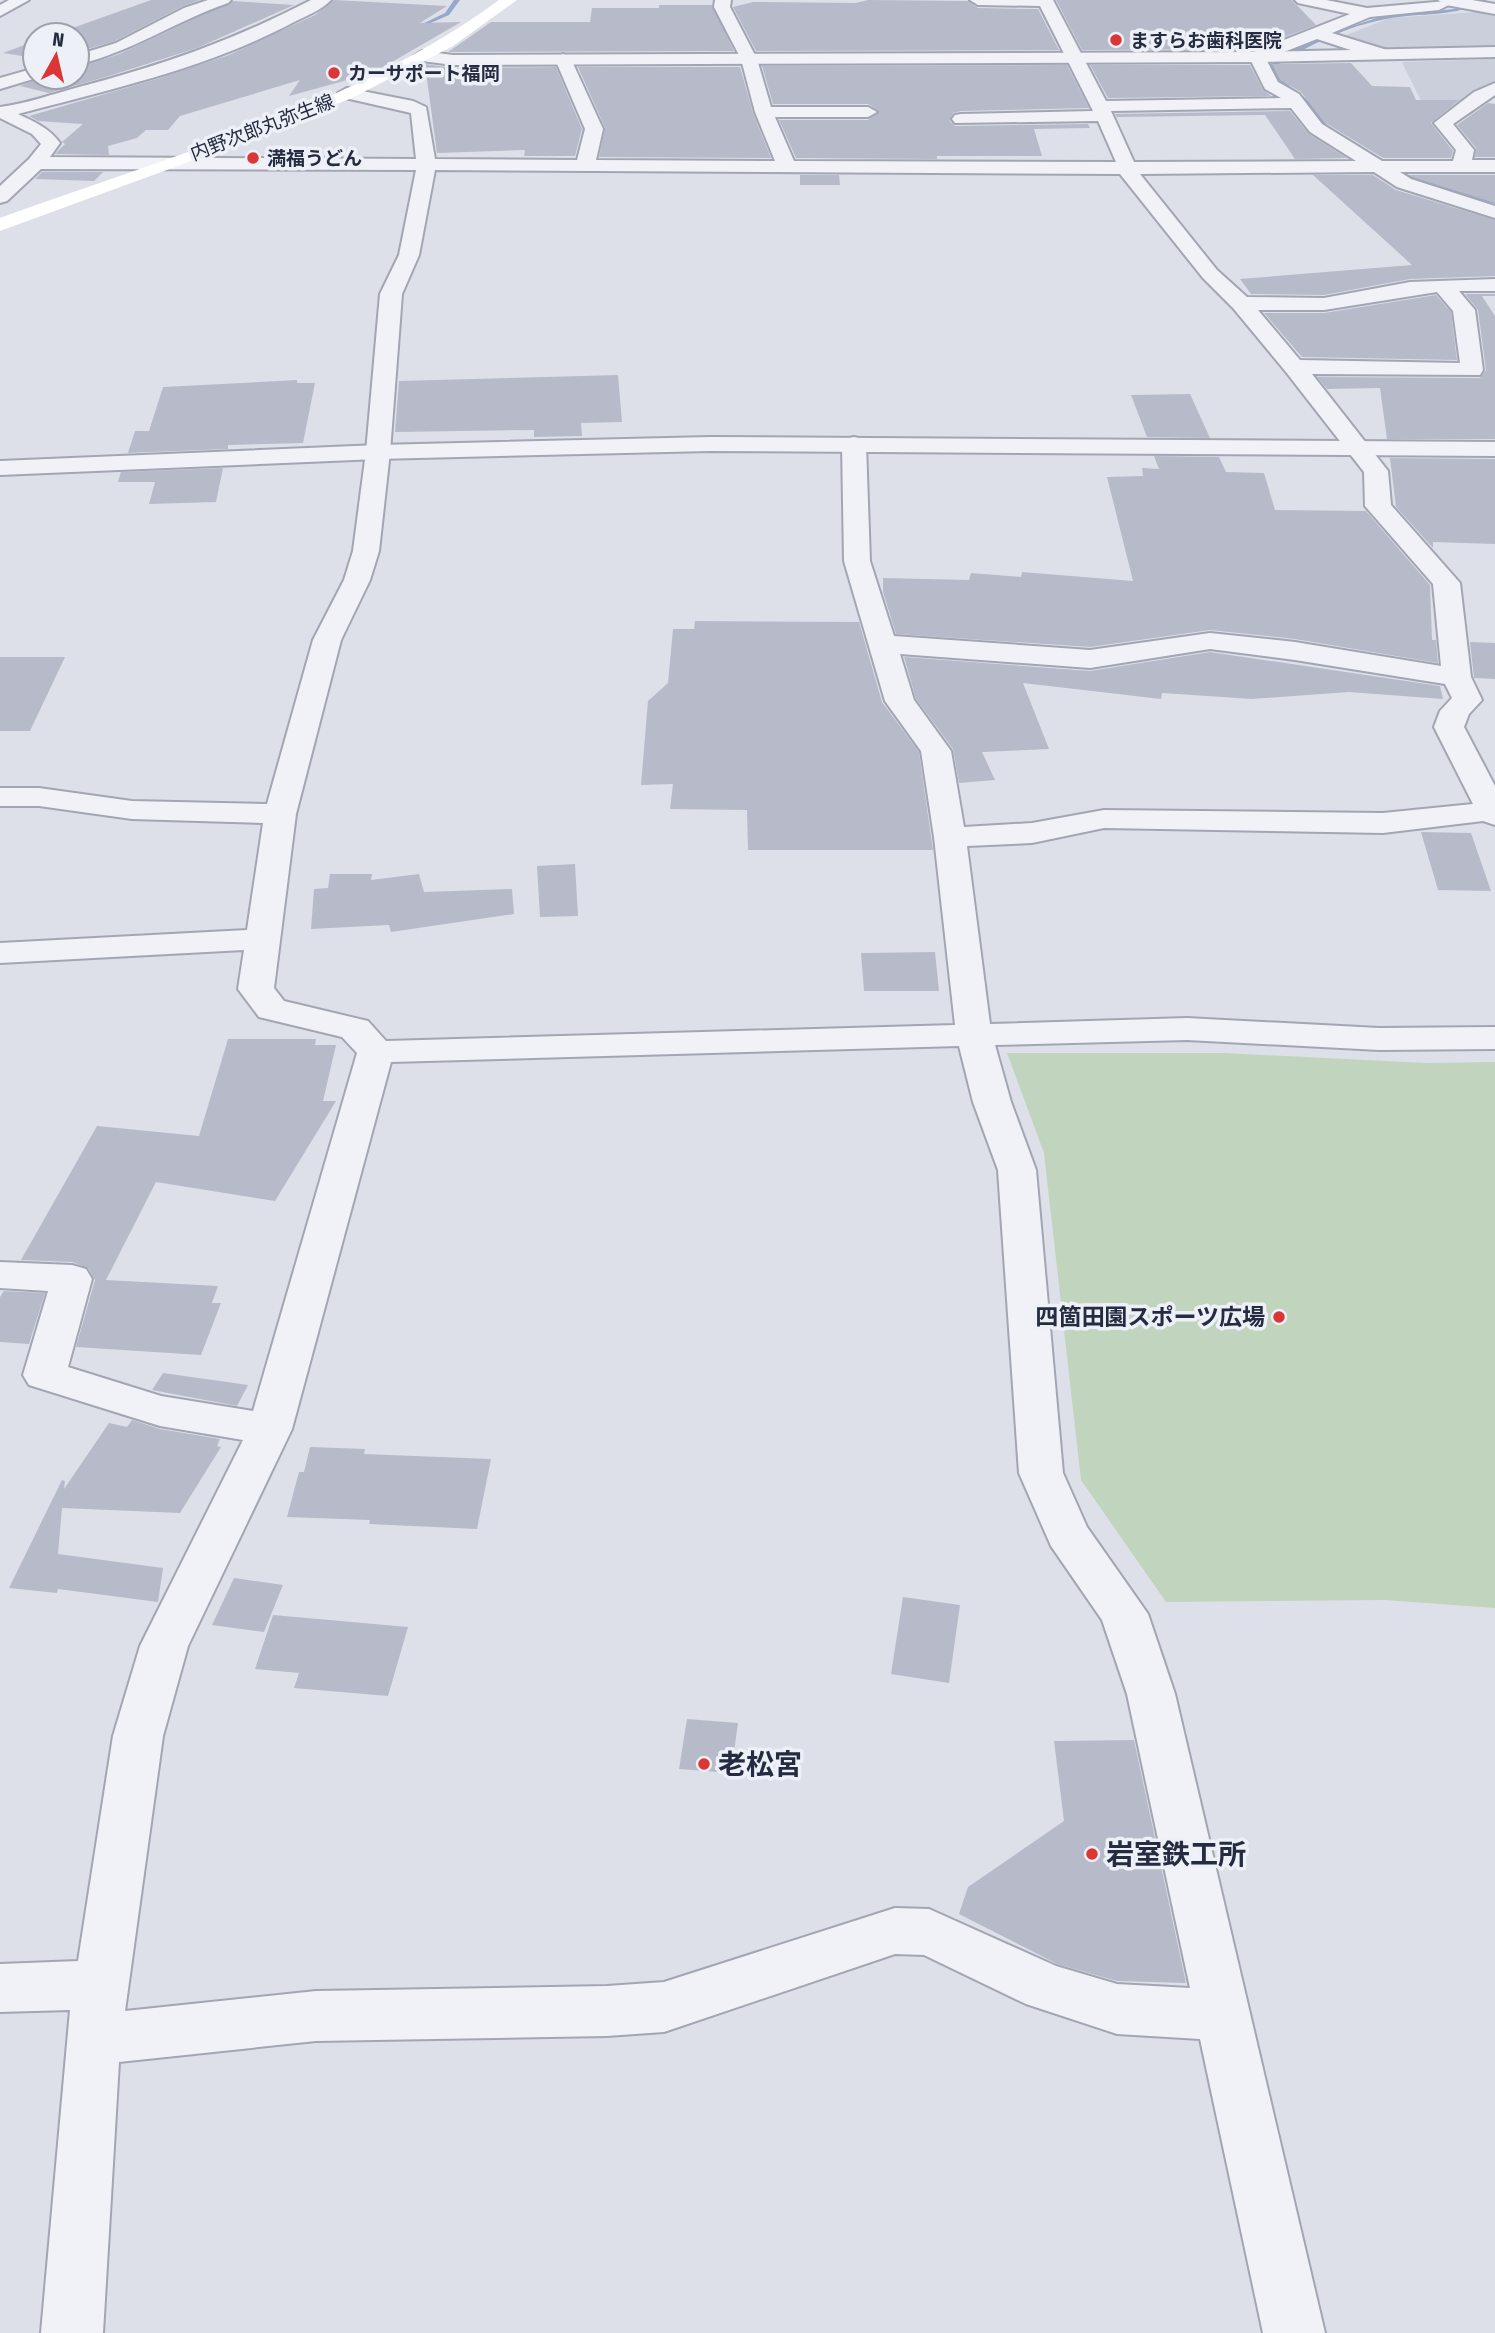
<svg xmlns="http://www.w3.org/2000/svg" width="1495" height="2333" viewBox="0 0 1495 2333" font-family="'Fira Sans Condensed','Noto Sans JP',sans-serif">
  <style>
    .built { fill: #cbcfdb }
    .green { fill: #c0d4be }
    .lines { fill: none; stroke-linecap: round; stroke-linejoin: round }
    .stream { fill: #95a8cd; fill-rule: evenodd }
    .building { fill: #b7bbc9 }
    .minor-casing { stroke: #a2a6b3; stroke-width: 4 }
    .tertiary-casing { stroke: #a2a6b3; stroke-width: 4 }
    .minor { fill: #f1f2f7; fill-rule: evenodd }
    .tertiary { fill: #f1f2f7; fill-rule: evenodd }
    .secondary { fill: #fff; fill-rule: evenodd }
    .poi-dot { fill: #db3536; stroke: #edf0f6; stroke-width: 2.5 }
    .labels { text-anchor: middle; stroke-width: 7; stroke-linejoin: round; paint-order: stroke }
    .far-poi-label { font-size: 19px; font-weight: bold; fill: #252b41; stroke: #edf0f6; text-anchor: start }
    .far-street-label { font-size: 19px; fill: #252b41; stroke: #edf0f6 }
    .poi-label { font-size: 23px; font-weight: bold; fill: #252b41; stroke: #edf0f6; text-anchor: end }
    .near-poi-label { font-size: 28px; font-weight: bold; fill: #252b41; stroke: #edf0f6; text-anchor: start }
  </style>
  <rect width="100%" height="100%" fill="#dde0e9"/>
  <path class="built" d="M 1477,12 L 1495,16 L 1495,46 L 1384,49 L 1341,37 L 1390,18 Z
    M 1495,59 L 1495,83 L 1447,113 L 1427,113 L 1402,62 Z"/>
  <path class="green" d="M 1007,1053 L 1223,1053 L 1426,1063 L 1495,1062 L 1495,1608 L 1385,1600 L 1166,1602 L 1081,1480 L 1044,1153 Z"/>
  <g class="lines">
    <path class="stream" d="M 454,0 L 460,0 L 449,15 L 412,31 L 412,29 L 445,13 Z
      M 1479,0 L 1487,0 C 1455,18 1421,12 1386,19 C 1347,26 1309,45 1276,66 L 1282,80 L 1309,101 L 1327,125 L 1408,175 L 1495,200 L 1495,204 L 1404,177 L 1323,127 L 1305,103 L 1277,82 L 1270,65 L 1296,48 L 1322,36 L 1383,16 L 1454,9 Z"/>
  </g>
  <path class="building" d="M 151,0 L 200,0 L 183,6 L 115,41 L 77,52 L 77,35 L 53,35 Z
    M 334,0 L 447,6 L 420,23 L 461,22 L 373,73 L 289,96 L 300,80 L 180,116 L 168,130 L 146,130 L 137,138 L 108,146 L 109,155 L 55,154 L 65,144 L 62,142 L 83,124 L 38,121 L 29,116 L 160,78 L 229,55 L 315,15 Z
    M 868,0 L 968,1 L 978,8 L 1038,9 L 1059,50 L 756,51 L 733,7 L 753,2 L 856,3 Z
    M 1056,0 L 1292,0 L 1316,25 L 1253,49 L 1082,50 Z
    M 233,1 L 294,5 L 197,48 L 109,76 L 49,93 L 20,86 L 43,77 L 77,77 L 77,67 L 117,55 Z
    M 659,5 L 712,5 L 734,51 L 448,52 L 491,22 L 590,22 L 592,8 L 659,8 Z
    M 35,41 L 35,58 L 3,53 Z
    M 1351,63 L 1372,86 L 1410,87 L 1416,100 L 1459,100 L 1431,123 L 1453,151 L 1451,158 L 1383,158 L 1324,122 L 1301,92 L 1280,80 L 1272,64 Z
    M 425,64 L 453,68 L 556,67 L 582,129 L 575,156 L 524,156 L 525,150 L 437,153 Z
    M 1067,65 L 1089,108 L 961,111 L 953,113 L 950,121 L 955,126 L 1088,124 L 1090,128 L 1034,129 L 1042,156 L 937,156 L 937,159 L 796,158 L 779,120 L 868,120 L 879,111 L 868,104 L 773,104 L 762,66 Z
    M 1090,65 L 1250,65 L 1263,90 L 1271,96 L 1108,98 Z
    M 578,67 L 740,67 L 753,113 L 771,158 L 599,157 L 605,128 Z
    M 1488,103 L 1495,104 L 1495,157 L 1475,157 L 1476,148 L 1457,125 Z
    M 1290,111 L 1309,134 L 1347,158 L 1295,159 L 1265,115 L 1117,117 L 1115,114 Z
    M 42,172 L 103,172 L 94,181 L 35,179 Z
    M 800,175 L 839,175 L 840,185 L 800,185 Z
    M 1313,175 L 1373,175 L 1396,190 L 1495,220 L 1495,276 L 1410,279 L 1324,295 L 1251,294 L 1240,279 L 1412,265 Z
    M 1409,175 L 1495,175 L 1495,203 L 1412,177 Z
    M 1465,294 L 1495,294 L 1495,296 L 1482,296 L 1495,316 L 1495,439 L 1387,439 L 1380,388 L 1327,389 L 1317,377 L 1480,378 L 1486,370 L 1478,310 Z
    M 1436,295 L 1451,312 L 1457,360 L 1302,357 L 1264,313 L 1324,313 Z
    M 618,375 L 622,422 L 581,423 L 582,436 L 534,437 L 534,430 L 395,432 L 399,381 Z
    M 297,380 L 297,383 L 315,383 L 303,443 L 228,445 L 228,449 L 128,453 L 135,431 L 149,431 L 163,387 Z
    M 1190,394 L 1210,438 L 1147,437 L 1131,395 Z
    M 1154,456 L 1219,457 L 1226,472 L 1264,473 L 1275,510 L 1366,511 L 1430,585 L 1432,640 L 1436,640 L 1438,663 L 1295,639 L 1210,630 L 1090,647 L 896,634 L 883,592 L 883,578 L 969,580 L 971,573 L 1021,577 L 1022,572 L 1133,581 L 1107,477 L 1143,476 L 1142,468 L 1159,469 Z
    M 1390,458 L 1495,459 L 1495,544 L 1433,542 L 1433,548 L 1396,507 Z
    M 223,468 L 216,502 L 149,504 L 155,482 L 118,482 L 121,472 Z
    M 695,621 L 859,622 L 882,702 L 919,752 L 933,850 L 748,850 L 747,810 L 670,809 L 673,784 L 641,785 L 648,701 L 668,683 L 673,629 L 694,629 Z
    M 1470,642 L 1495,643 L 1495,679 L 1474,678 Z
    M 1210,652 L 1440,686 L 1443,699 L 1349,692 L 1252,699 L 1162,693 L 1161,699 L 1023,683 L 1049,749 L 982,752 L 995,780 L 959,783 L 953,749 L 916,699 L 904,657 L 1090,671 Z
    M 0,657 L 65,657 L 30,731 L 0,731 Z
    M 1421,832 L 1471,833 L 1491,891 L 1438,890 Z
    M 575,864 L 578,916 L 540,917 L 537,866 Z
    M 330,874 L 372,874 L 371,880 L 419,874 L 424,892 L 512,889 L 514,914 L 391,932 L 389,925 L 311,929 L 314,889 L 328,888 Z
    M 935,952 L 939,991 L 864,991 L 861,953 Z
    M 228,1039 L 316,1039 L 315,1045 L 336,1045 L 323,1101 L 336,1101 L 275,1201 L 156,1182 L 106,1280 L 218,1286 L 212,1303 L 221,1303 L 201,1355 L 76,1347 L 95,1280 L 88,1268 L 72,1262 L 21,1260 L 97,1126 L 199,1136 Z
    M 4,1291 L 45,1293 L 29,1344 L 0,1342 L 0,1297 Z
    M 163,1373 L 248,1385 L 237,1406 L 152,1390 Z
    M 132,1420 L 160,1429 L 220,1439 L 217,1446 L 221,1447 L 180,1513 L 62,1508 L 58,1554 L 163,1568 L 158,1602 L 58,1589 L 57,1593 L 9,1588 L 62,1480 L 65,1481 L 64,1489 L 109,1423 L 127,1427 Z
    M 310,1447 L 365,1449 L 364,1454 L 491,1459 L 477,1529 L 369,1524 L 370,1520 L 287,1517 L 299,1472 L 304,1472 Z
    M 234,1578 L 283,1585 L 264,1632 L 212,1625 Z
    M 903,1597 L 960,1605 L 949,1683 L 891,1674 Z
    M 273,1615 L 408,1627 L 388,1696 L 294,1688 L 299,1673 L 255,1669 Z
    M 687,1719 L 738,1723 L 731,1773 L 679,1769 Z
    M 1134,1740 L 1186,1983 L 1117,1981 L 1057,1964 L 959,1914 L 968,1887 L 1064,1821 L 1054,1741 Z"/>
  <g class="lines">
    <defs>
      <path id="minor" d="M 9,0 L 29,0 L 0,16 L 0,5 Z
        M 208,0 L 231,0 L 228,3 C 176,21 131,52 77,65 L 77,55 L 116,43 L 184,8 Z
        M 311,0 L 331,0 C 322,10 306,16 294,22 C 208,68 112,89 18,114 C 35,122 49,128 60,143 L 50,157 L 416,159 L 411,113 L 341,97 L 338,93 L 347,88 L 413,101 L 426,107 L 435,159 L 577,160 L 585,129 L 555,59 L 563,54 L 571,59 L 603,129 L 596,160 L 775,161 L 755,112 L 741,59 L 714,7 L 715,0 L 731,0 L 730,7 L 757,59 L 771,107 L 868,107 L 877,112 L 868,117 L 775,117 L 794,161 L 1116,162 L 1098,121 L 955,123 L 952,119 L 955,115 L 961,114 L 1093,111 L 1040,6 L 978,5 L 970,0 L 1053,0 L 1106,101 L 1281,98 L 1265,89 L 1249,57 L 1251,53 L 1350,14 L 1298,3 L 1295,0 L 1326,0 L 1367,8 L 1458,0 L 1439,10 L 1370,17 L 1332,33 L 1387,50 L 1389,54 L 1387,58 L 1375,58 L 1317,39 L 1266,59 L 1278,82 L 1299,94 L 1322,124 L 1382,161 L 1453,161 L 1456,150 L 1434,123 L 1474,92 L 1495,83 L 1495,95 L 1453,124 L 1474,150 L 1472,160 L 1495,160 L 1495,172 L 1400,172 L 1411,179 L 1495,206 L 1495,218 L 1397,187 L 1374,172 L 1140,174 L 1217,270 L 1247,297 L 1324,298 L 1410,282 L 1495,279 L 1495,291 L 1459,291 L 1475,310 L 1483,370 L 1480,375 L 1312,374 L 1388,471 L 1391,505 L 1460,583 L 1471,677 L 1482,700 L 1469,714 L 1464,727 L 1495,786 L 1495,825 L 1483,821 L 1383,833 L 1104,828 L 1032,843 L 967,846 L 990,1024 L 1187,1018 L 1379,1028 L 1495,1027 L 1495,1049 L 1379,1050 L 1187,1040 L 995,1045 L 1011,1102 L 1036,1170 L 1063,1473 L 1087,1527 L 1148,1614 L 1175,1694 L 1325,2333 L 1263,2333 L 1200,2039 L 1117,2034 L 1026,2004 L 924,1955 L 895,1954 L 664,2032 L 607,2036 L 316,2041 L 119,2062 L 103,2333 L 41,2333 L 70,2010 L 0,2012 L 0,1964 L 78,1961 L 113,1736 L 140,1646 L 243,1440 L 160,1426 L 29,1385 L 23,1375 L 48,1291 L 0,1288 L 0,1262 L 72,1265 L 86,1269 L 92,1279 L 68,1367 L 161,1396 L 253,1411 L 357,1053 L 342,1037 L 259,1017 L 238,989 L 244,950 L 0,963 L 0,943 L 247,930 L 263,823 L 132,819 L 39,806 L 0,806 L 0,788 L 39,788 L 132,801 L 267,804 L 313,640 L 344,580 L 353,551 L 366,452 L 380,294 L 399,255 L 416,170 L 41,169 L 7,201 L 0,203 L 0,186 L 29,159 L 41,144 L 32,134 L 0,118 L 0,107 C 26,104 53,94 79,87 C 163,65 234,40 311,0 ZM 1291,108 L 1310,132 L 1356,161 L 1134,162 L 1111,111 ZM 435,170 L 1120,174 L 1203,278 L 1233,308 L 1286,372 L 1364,472 L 1365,506 L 1433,584 L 1441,666 L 1295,642 L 1210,633 L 1090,650 L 894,636 L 870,561 L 866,444 L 863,439 L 854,437 L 845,439 L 842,444 L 844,561 L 885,701 L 921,751 L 934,837 L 955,1025 L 386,1041 L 368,1021 L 284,1001 L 274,988 L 296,814 L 341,640 L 370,580 L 379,551 L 390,452 L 402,294 L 419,255 ZM 1437,292 L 1453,311 L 1460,363 L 1300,360 L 1258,310 L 1324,310 ZM 1210,649 L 1295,660 L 1445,684 L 1452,698 L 1440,711 L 1434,727 L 1473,804 L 1383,813 L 1104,810 L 1032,823 L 964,827 L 951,751 L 914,700 L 900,654 L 1090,668 ZM 959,1046 L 973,1102 L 998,1170 L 1019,1473 L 1051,1546 L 1102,1620 L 1127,1694 L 1190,1988 L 1117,1984 L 1056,1966 L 929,1909 L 895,1908 L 664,1982 L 607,1986 L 316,1991 L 125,2011 L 163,1736 L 188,1646 L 292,1429 L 391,1062 Z
        M 35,68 L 35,77 L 40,77 L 0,89 L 0,78 Z"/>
      <path id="tertiary" d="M 1438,0 L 1472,0 L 1495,4 L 1495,14 L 1446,5 Z
        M 1495,47 L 1495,57 L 1257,62 L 453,65 L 422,61 L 414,56 L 422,51 L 453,55 L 1257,52 Z
        M 710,437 L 1495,442 L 1495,456 L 710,451 L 378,459 L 0,475 L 0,461 L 378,445 Z"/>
    </defs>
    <use href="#minor" class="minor-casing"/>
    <use href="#tertiary" class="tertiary-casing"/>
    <use href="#minor" class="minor"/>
    <use href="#tertiary" class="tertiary"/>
    <path class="secondary" d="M 499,0 L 517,0 L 453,46 L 352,98 L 246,141 L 0,231 L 0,218 C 166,157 356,106 499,0 Z"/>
  </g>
  <g class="poi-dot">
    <circle cx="1116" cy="40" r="7"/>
    <circle cx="334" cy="73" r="7"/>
    <circle cx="253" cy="158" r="7"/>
    <circle cx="1279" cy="1317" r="7"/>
    <circle cx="704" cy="1764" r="7"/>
    <circle cx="1092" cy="1854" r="7"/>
  </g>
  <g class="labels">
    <g class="far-poi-label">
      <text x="1130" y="47">ますらお歯科医院</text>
      <text x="348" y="80">カーサポート福岡</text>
      <text x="267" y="165">満福うどん</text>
    </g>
    <g class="far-street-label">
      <text transform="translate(262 127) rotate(-21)" y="7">内野次郎丸弥生線</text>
    </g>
    <g class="poi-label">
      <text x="1265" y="1325">四箇田園スポーツ広場</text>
    </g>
    <g class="near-poi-label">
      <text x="718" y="1774">老松宮</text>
      <text x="1106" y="1864">岩室鉄工所</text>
    </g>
  </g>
  <g transform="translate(56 56) rotate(8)"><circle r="33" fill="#edf0f6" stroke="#9da1ae" stroke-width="2"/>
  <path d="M0-5L12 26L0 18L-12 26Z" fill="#db3536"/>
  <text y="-10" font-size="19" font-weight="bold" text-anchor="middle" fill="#252b41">N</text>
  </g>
</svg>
